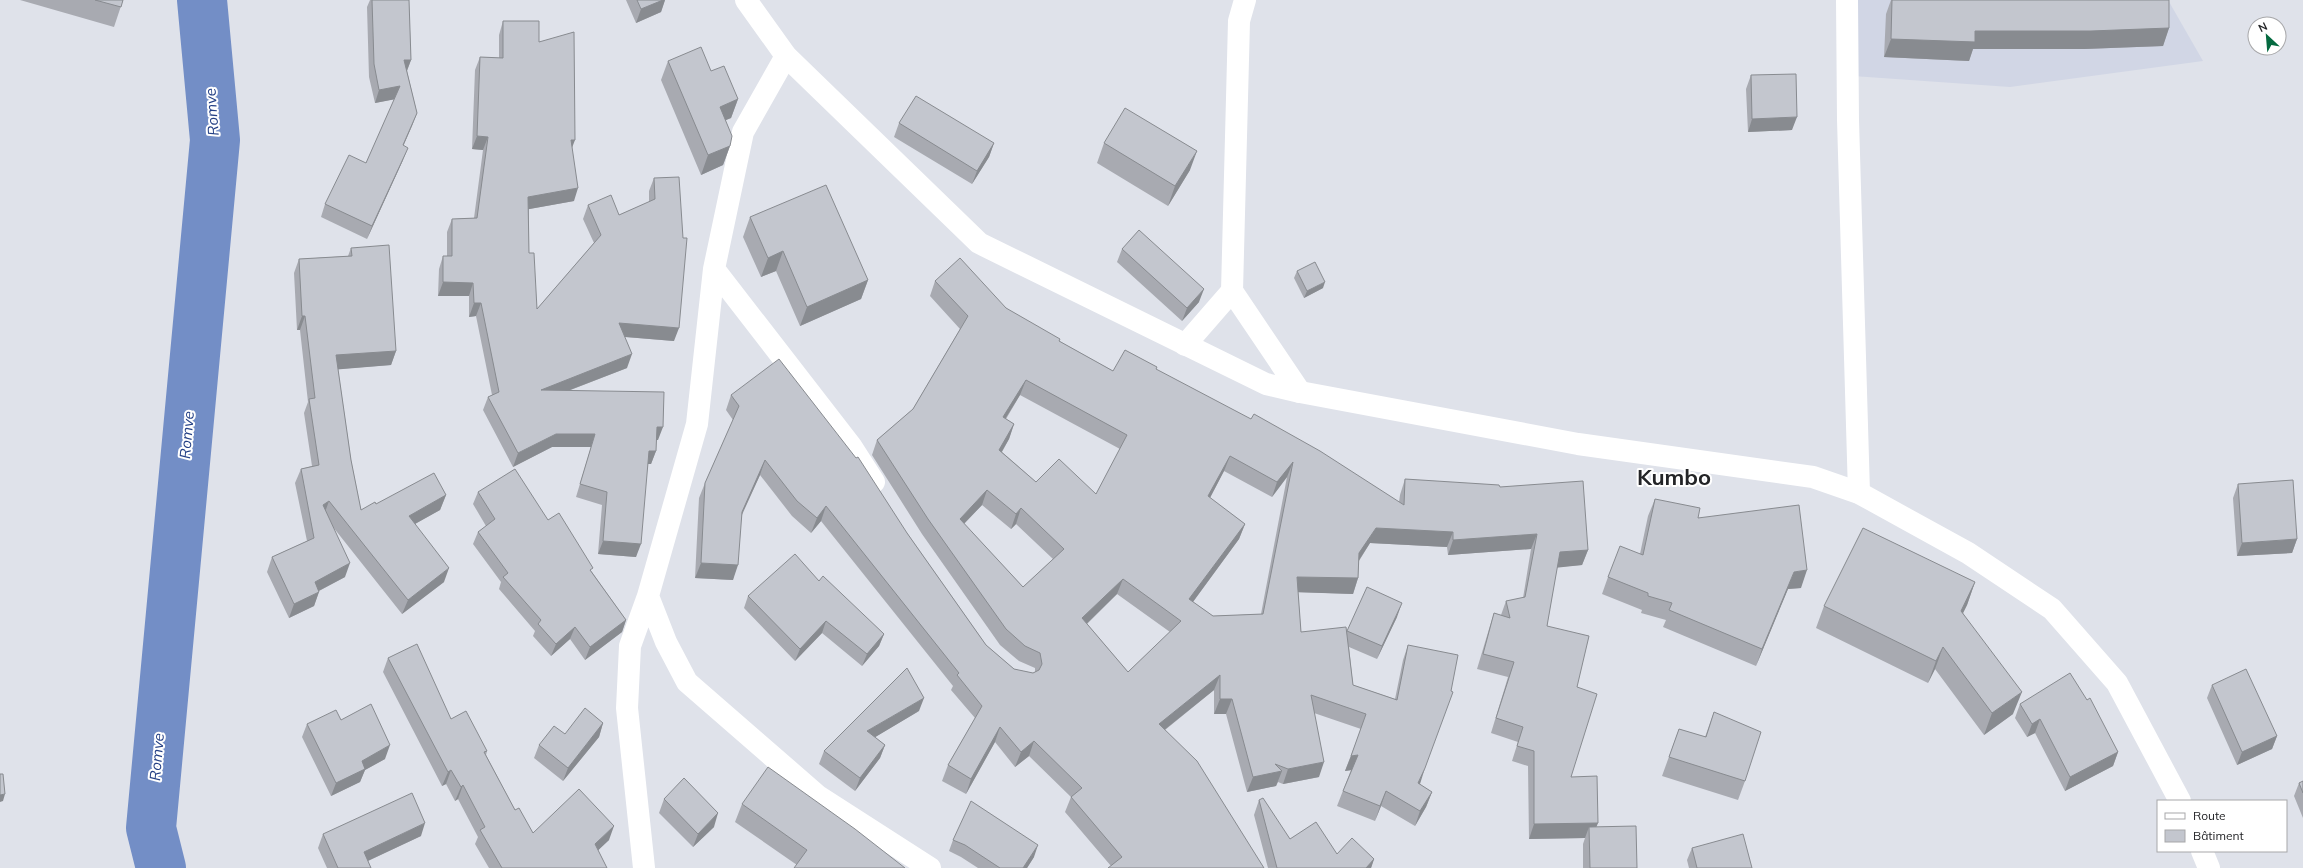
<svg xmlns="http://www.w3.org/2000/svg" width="2303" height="868" viewBox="0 0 2303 868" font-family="Mulish,sans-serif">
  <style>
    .built { fill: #d1d6e5 }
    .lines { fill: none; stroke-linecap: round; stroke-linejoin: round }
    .river { stroke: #738ec6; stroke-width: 50 }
    .minor { stroke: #fff; stroke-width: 22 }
    .major { stroke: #fff; stroke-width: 22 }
    .wall { fill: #a8aab1; fill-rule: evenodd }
    .shaded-wall { fill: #888b90 }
    .building { fill: #c3c6ce; stroke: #888b90; fill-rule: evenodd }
    .labels { text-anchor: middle; stroke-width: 4; stroke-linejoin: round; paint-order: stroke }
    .water-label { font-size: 15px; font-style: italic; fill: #244085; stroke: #fff }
    .town-label { font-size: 22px; font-weight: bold; fill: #232427; stroke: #fff }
  </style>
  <rect width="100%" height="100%" fill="#dfe2ea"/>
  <path class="built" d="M 1839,0 L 2168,0 L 2203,61 L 2010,87 L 1853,76 Z"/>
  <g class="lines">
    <path class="river" d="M 161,868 L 151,828 L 215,140 L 202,0"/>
    <path class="minor" d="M 1245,0 L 1239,21 L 1232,291 L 1300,392
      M 1847,0 L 1848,120 L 1859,493
      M 714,269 L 851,446 L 874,482
      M 1185,345 L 1232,291
      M 648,596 L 666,642 L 687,682 L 818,796 L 930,868
      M 644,868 L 627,708 L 630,646 L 648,596 L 697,424 L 714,269 L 743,132 L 786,56"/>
    <path class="major" d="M 746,0 L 786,56 L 979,243 L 1266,384 L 1300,392 L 1578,444 L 1813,477 L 1859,493 L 1968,553 L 2052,609 L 2117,683 L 2180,801
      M 2202,851 L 2209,868"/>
  </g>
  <path class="wall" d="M 20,0 L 123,0 L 114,27 Z
    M 370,0 L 409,0 L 411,60 L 407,71 L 417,113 L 403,146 L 403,160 L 367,239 L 321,217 L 325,204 L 366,163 L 395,99 L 375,103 L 369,77 L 367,7 Z
    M 626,0 L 665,0 L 661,12 L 636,23 Z
    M 1891,0 L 2169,0 L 2169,28 L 2163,46 L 2084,49 L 1973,49 L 1969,61 L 1884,57 L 1886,14 Z
    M 503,21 L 539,42 L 572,148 L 574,201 L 529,209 L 529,253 L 537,309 L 594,243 L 583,219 L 588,205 L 619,215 L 649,202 L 649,191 L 654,178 L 674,341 L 625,337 L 627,368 L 568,391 L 658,440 L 656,440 L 656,451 L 651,464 L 648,464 L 636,557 L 598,554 L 602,505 L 576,497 L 591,447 L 552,447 L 513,467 L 483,410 L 488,397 L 492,395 L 476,316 L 469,317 L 469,296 L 438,296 L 439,269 L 443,256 L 447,256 L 447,232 L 452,219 L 474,218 L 483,150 L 472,149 L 475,70 L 480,57 L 499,58 L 499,35 Z
    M 668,61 L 711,71 L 738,99 L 731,118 L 725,120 L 730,146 L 723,165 L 701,175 L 661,80 Z
    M 1751,75 L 1792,130 L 1748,132 L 1746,89 Z
    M 899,123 L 994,143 L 989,157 L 972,184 L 894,137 Z
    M 1104,143 L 1190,170 L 1168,206 L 1097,163 Z
    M 750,217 L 868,280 L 861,299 L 800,326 L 776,271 L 761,277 L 743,237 Z
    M 351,248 L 396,351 L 391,365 L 338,369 L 351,460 L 361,510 L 376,504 L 446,495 L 440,510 L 415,524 L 444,582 L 402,614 L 333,527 L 345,577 L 319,591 L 314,606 L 289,618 L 267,572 L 272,557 L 307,541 L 295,483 L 301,469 L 312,466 L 304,413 L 308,402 L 300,330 L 297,330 L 294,273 L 299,259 L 348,256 Z
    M 1122,249 L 1199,302 L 1182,321 L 1117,262 Z
    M 1297,271 L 1323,288 L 1304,298 L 1294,278 Z
    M 935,281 L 1006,308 L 1059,341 L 1113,371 L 1156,370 L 1399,502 L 1400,495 L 1405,479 L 1500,487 L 1588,550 L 1582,565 L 1557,567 L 1547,626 L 1577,687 L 1571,777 L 1596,827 L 1637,868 L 1583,868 L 1583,844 L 1585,838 L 1529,839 L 1528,766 L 1512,761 L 1518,742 L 1491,733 L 1508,677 L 1477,669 L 1489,629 L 1494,613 L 1501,615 L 1506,601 L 1523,598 L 1531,549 L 1448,555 L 1447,547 L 1370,543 L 1359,561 L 1358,578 L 1353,594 L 1298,592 L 1301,632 L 1347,631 L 1397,617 L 1377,659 L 1349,647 L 1353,685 L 1395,699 L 1403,660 L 1408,645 L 1419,784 L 1432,792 L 1426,807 L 1415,826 L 1381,806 L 1375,821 L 1337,806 L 1351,770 L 1345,771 L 1361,729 L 1314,713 L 1319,777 L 1283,784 L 1278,782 L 1276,786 L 1247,792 L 1226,714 L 1214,714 L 1214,690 L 1165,730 L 1264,868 L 1111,866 L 1065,812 L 1071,797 L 1029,756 L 1015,767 L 995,742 L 966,794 L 942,781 L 948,765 L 975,718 L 951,690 L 953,686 L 821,521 L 811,533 L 792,516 L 760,475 L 742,515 L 733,580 L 695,578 L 699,498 L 705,483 L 733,420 L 726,410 L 731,395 L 907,533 L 986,645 L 1014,669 L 1033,673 L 1035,672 L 1035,668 L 1019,661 L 1000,645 L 922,534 L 872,455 L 877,440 L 913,409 L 960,329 L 930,296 ZM 1020,395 L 1120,449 L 1096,494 L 1036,482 L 1002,452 L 1009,439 L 1014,424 L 1006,419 ZM 1224,471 L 1272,497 L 1287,477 L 1261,614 L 1213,616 L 1193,602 L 1239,539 L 1245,524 L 1210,498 ZM 982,505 L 1011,529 L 1016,524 L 1053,559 L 1023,587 L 964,524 ZM 1117,594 L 1170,632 L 1128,672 L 1087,624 Z
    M 2238,484 L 2297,539 L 2292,553 L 2237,556 L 2233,498 Z
    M 478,492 L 548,520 L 592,572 L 626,620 L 622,632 L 585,660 L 570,639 L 551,656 L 533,636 L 535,631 L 499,589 L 501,582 L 473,544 L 478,532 L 486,526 L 473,504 Z
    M 1655,499 L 1698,518 L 1801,588 L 1788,589 L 1756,666 L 1663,627 L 1666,620 L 1641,613 L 1642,610 L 1602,594 L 1608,577 L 1640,554 L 1648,516 Z
    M 819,581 L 884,634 L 879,646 L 862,666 L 822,633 L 795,661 L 744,608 L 748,596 Z
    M 1975,582 L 1967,605 L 1963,613 L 2013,714 L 1984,735 L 1935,669 L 1928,683 L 1816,628 L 1824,606 Z
    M 388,658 L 451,719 L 487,751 L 486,755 L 515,810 L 533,833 L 609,840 L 598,850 L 607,868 L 489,868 L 475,844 L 478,837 L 458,799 L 455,801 L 446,784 L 442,786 L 383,672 Z
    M 2212,685 L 2277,736 L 2272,749 L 2237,765 L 2207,698 Z
    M 2087,700 L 2118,752 L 2113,766 L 2065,791 L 2035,733 L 2027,737 L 2015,718 L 2020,704 Z
    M 919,711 L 875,737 L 885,745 L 880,758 L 855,791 L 819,764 L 824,751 Z
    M 1714,712 L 1745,781 L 1738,800 L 1662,776 L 1679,729 L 1705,737 Z
    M 341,720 L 385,759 L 365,770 L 360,782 L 331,796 L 302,737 L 307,724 Z
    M 603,723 L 599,737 L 563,781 L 534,758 L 539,745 L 565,734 Z
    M 2303,781 L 2303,818 L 2294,796 L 2299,783 Z
    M 664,799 L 714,827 L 693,847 L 659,813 Z
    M 1259,800 L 1290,839 L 1337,854 L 1374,859 L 1371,868 L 1268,868 L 1254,815 Z
    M 742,804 L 855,829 L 797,865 L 735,822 Z
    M 323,834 L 421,836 L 368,861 L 371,868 L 327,868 L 318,848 Z
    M 953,840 L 1034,857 L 1027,868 L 978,868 L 961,857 L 949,851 Z
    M 1692,848 L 1752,868 L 1689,868 L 1687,860 Z"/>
  <path class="shaded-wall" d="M 663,0 L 665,0 L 661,12 L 636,23 L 641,9 Z
    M 2169,28 L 2163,46 L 2084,49 L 1973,49 L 1969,61 L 1884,57 L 1891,39 L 1975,31 Z
    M 404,60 L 411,60 L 406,73 Z
    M 400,86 L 396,99 L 375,103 L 379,90 Z
    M 738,99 L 731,118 L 712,126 L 720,107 Z
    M 417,113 L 412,126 L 398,158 L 403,145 Z
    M 1797,117 L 1792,130 L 1748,132 L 1752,119 Z
    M 477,136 L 488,137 L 483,150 L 472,149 Z
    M 571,140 L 575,140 L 570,153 Z
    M 994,143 L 989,157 L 972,184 L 977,171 Z
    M 730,146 L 723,165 L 701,175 L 708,155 Z
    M 408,148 L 403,160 L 367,239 L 372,226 Z
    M 1197,151 L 1190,170 L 1168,206 L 1175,186 Z
    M 578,188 L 574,201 L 524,210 L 528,197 Z
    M 783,251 L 776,271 L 761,277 L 768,258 Z
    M 868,280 L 861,299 L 800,326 L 807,307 Z
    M 443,282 L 473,283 L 469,296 L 438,296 Z
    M 1325,282 L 1323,288 L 1304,298 L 1307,291 Z
    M 1204,289 L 1199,302 L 1182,321 L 1187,308 Z
    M 474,303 L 481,303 L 476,316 L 469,317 Z
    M 302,316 L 305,316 L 300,330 L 297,330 Z
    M 619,323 L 679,328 L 674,341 L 614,336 Z
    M 396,351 L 391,365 L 331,370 L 336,355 Z
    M 632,354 L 627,368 L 536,403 L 541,390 Z
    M 1026,380 L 1020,395 L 997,432 L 1003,417 Z
    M 1014,424 L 1009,439 L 994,465 L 999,450 Z
    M 657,427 L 663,427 L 658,440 L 652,440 Z
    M 556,434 L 595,434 L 591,447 L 552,447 L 513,467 L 518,453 Z
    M 649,451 L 656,451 L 651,464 L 644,464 Z
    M 1230,456 L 1224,471 L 1203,511 L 1208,496 Z
    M 765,460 L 760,475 L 736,527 L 742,512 Z
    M 1293,462 L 1287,477 L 1272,497 L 1277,482 Z
    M 987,490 L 982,505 L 954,534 L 960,519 Z
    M 446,495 L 440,510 L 404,530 L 409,516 Z
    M 329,501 L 324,515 L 323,505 Z
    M 826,506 L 821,521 L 811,533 L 817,518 Z
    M 1021,508 L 1016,524 L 1011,529 L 1016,514 Z
    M 1245,524 L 1239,539 L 1184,614 L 1189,599 Z
    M 1376,528 L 1453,532 L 1447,547 L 1370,543 L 1354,568 L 1359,553 Z
    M 1537,534 L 1531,549 L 1448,555 L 1453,540 Z
    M 2297,539 L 2292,553 L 2237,556 L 2242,543 Z
    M 603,541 L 641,544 L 636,557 L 598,554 Z
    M 1588,550 L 1582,565 L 1554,568 L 1560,552 Z
    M 350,563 L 345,577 L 309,596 L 315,582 Z
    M 701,563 L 738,565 L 733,580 L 695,578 Z
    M 449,568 L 444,582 L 402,614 L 408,600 Z
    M 1807,570 L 1801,588 L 1788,589 L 1756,666 L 1762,649 L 1794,572 Z
    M 1297,577 L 1358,578 L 1353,594 L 1291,592 Z
    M 1123,579 L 1117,594 L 1077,633 L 1082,618 Z
    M 1975,582 L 1967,605 L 1953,633 L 1961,611 Z
    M 319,592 L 314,606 L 289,618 L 294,604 Z
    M 1402,603 L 1397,617 L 1377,659 L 1382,646 Z
    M 626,620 L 622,632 L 585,660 L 590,647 Z
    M 826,621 L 822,633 L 795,661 L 800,649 Z
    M 575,627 L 570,639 L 551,656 L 556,644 Z
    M 884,634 L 879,646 L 862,666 L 867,654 Z
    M 1943,647 L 1935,669 L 1928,683 L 1936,661 Z
    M 1220,675 L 1214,690 L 1153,739 L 1159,724 Z
    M 2022,692 L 2013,714 L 1984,735 L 1992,713 Z
    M 924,698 L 919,711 L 862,745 L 867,731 Z
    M 1220,699 L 1232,699 L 1226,714 L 1214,714 Z
    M 2040,719 L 2035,733 L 2027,737 L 2032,724 Z
    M 603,723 L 599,737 L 563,781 L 568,768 Z
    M 1000,727 L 995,742 L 966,794 L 971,779 Z
    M 2277,736 L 2272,749 L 2237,765 L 2242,752 Z
    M 1034,741 L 1029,756 L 1015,767 L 1021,752 Z
    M 390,745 L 385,759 L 365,770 L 360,782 L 331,796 L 336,783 L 362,761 Z
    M 885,745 L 880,758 L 855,791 L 860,778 Z
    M 2118,752 L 2113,766 L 2065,791 L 2070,777 Z
    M 1358,755 L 1352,770 L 1345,771 L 1351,756 Z
    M 1324,762 L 1319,777 L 1283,784 L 1288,769 Z
    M 1425,768 L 1420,784 L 1412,798 L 1418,783 Z
    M 451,770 L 446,784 L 442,786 L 448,772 Z
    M 1282,771 L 1276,786 L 1247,792 L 1253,777 Z
    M 463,785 L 458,799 L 455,801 L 461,787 Z
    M 1386,791 L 1381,806 L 1375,821 L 1380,806 Z
    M 1432,792 L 1426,807 L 1415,826 L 1420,811 Z
    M 5,794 L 3,801 L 0,802 L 0,795 Z
    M 718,813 L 714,827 L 693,847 L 698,834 Z
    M 425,823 L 421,836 L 359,865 L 364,852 Z
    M 1598,823 L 1592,838 L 1589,827 L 1585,838 L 1529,839 L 1534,824 Z
    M 614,826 L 609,840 L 590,858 L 595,844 Z
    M 1038,845 L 1034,857 L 1027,868 L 1023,868 Z
    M 1374,859 L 1371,868 L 1366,868 Z"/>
  <path class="building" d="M 95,0 L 123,0 L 121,7 Z
    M 372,0 L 409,0 L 411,60 L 404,60 L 417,113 L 403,145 L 408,148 L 372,226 L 325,204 L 349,155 L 366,163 L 400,86 L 379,90 L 374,64 Z
    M 637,0 L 663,0 L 641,9 Z
    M 1892,0 L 2169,0 L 2169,28 L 2091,31 L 1975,31 L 1975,42 L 1891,39 Z
    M 503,21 L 539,21 L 539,42 L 574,32 L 575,140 L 571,140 L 578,188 L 528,197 L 529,253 L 534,253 L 537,309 L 601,235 L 588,205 L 611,195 L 619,215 L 655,199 L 654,178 L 679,177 L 683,238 L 687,238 L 679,328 L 619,323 L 632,354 L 541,390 L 664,392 L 663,427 L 657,427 L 656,451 L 649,451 L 641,544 L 603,541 L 607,492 L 580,484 L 595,434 L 556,434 L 518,453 L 488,397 L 499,392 L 481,303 L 474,303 L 473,283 L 443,282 L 443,256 L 452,256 L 452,219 L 477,218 L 488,137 L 477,136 L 480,57 L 503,58 Z
    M 701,47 L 711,71 L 724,66 L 738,99 L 720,107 L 732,136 L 730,146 L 708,155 L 668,61 Z
    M 1796,74 L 1797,117 L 1752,119 L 1751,75 Z
    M 916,96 L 994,143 L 977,171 L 899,123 Z
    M 1125,108 L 1197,151 L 1175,186 L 1104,143 Z
    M 826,185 L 868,280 L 807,307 L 783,251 L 768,258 L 750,217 Z
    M 1139,230 L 1204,289 L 1187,308 L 1122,249 Z
    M 389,245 L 396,351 L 336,355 L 351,460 L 361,510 L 375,502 L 376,504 L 434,473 L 446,495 L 409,516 L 449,568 L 408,600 L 329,501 L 323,505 L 350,563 L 315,582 L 319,592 L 294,604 L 272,557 L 314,538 L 301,469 L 319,465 L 309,399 L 315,398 L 305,316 L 302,316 L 299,259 L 352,256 L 351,248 Z
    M 960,258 L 1006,308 L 1060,339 L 1059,341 L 1113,371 L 1125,350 L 1157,367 L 1156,369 L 1251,419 L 1254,414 L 1320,451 L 1404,505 L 1405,479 L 1499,485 L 1500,487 L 1583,481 L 1588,550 L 1560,552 L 1547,626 L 1589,636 L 1577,687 L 1597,694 L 1571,777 L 1597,776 L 1598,823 L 1534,824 L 1534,751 L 1517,746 L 1523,727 L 1496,718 L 1514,662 L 1483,654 L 1494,613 L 1510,618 L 1506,601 L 1525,597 L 1537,534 L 1453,540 L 1453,532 L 1376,528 L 1359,553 L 1358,578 L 1297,577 L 1301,632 L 1346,627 L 1353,685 L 1397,700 L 1408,645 L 1458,655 L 1451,691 L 1453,692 L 1425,768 L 1418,783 L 1432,792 L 1420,811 L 1386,791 L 1380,806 L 1343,791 L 1358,755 L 1351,756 L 1366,714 L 1311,695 L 1324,762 L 1288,769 L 1275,764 L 1282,771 L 1253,777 L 1232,699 L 1220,699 L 1220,675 L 1159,724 L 1197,761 L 1264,868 L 1108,868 L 1122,857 L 1071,797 L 1082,788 L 1034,741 L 1021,752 L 1000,727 L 971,779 L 948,765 L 982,706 L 957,675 L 959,673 L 826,506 L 817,518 L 797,501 L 765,460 L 742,512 L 738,565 L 701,563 L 705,483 L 739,406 L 731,395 L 779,359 L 856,458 L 858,457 L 907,533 L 986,645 L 1014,669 L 1033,673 L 1039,670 L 1042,664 L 1040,653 L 1025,646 L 1006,629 L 928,519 L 877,440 L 913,409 L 968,316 L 935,281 ZM 1026,380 L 1127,435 L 1096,494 L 1059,459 L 1036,482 L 999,450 L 1014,424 L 1003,417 ZM 1230,456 L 1277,482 L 1293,462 L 1263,614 L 1213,616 L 1189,599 L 1245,524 L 1208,496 ZM 987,490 L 1016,514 L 1021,508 L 1064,549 L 1023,587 L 960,519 ZM 1123,579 L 1181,621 L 1128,672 L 1082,618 Z
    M 1315,262 L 1325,282 L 1307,291 L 1297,271 Z
    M 515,469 L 548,520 L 559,513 L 593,568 L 590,570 L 626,620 L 590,647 L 575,627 L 556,644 L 538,624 L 541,620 L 503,577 L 508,573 L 478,532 L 495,519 L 478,492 Z
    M 2293,480 L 2297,539 L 2242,543 L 2238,484 Z
    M 1655,499 L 1700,508 L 1698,518 L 1799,505 L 1807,570 L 1794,572 L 1762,649 L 1669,610 L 1672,603 L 1648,596 L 1648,593 L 1608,577 L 1620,546 L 1643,555 Z
    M 1863,528 L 1975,582 L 1961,611 L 2022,692 L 1992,713 L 1943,647 L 1936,661 L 1824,606 Z
    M 795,554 L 819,581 L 823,576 L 884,634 L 867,654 L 826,621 L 800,649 L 748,596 Z
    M 1367,587 L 1402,603 L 1382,646 L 1347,631 Z
    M 417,644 L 451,719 L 466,711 L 487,751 L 484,752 L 515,810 L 519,808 L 533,833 L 579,789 L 614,826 L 595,844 L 607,868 L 502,868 L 480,830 L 485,827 L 463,785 L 461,787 L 451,770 L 448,772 L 388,658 Z
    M 907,668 L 924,698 L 867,731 L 885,745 L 860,778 L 824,751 Z
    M 2246,669 L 2277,736 L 2242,752 L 2212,685 Z
    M 2070,673 L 2087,700 L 2090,698 L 2118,752 L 2070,777 L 2040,719 L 2032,724 L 2020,704 Z
    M 371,704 L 390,745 L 362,761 L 365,769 L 336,783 L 307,724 L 336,710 L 341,720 Z
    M 585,708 L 603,723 L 568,768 L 539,745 L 554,726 L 565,734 Z
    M 1714,712 L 1761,732 L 1745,781 L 1669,757 L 1679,729 L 1706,737 Z
    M 768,767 L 855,829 L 905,868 L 794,868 L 807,850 L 742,804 Z
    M 0,774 L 3,774 L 5,794 L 0,795 Z
    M 684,778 L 718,813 L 698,834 L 664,799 Z
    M 2303,781 L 2303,793 L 2299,783 Z
    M 412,793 L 425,823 L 364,852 L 371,868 L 338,868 L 323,834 Z
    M 1263,798 L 1290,839 L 1316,822 L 1337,854 L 1352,838 L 1374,859 L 1366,868 L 1277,868 L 1259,800 Z
    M 971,801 L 1038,845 L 1023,868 L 1000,868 L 965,845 L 953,840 Z
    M 1636,826 L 1637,868 L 1590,868 L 1589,827 Z
    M 1743,834 L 1752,868 L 1697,868 L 1692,848 Z"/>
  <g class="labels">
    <g class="water-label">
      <text transform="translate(212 112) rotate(-94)" y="5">Romve</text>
      <text transform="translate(187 435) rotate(-85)" y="5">Romve</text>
      <text transform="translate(157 757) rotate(-85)" y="5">Romve</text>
    </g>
    <g class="town-label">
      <text x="1674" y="485">Kumbo</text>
    </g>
  </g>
  <rect x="2157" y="800" width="130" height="52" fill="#ffffff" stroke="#a7a7a9"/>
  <rect x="2165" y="813" width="20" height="6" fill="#ffffff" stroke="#a7a7a9"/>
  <text x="2193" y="820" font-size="12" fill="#232427">Route</text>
  <rect x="2165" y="830" width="20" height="12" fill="#c3c6ce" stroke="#a7a7a9"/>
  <text x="2193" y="840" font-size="12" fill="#232427">Bâtiment</text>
  <g transform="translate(2267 36) rotate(334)"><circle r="19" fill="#ffffff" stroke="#a7a7a9"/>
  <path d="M0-3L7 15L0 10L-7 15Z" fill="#056a40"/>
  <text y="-6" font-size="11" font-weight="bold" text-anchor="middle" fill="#232427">N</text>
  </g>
</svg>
